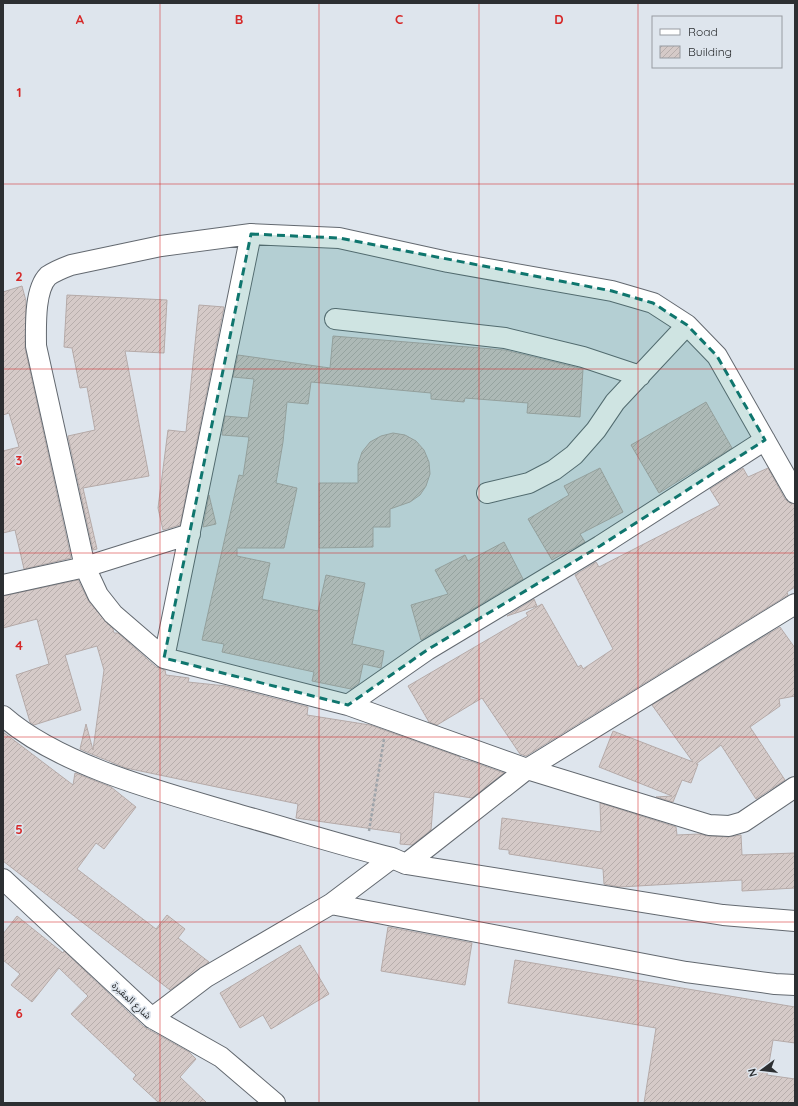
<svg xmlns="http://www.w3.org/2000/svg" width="798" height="1106" viewBox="0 0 798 1106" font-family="Quicksand,'Noto Sans Arabic',sans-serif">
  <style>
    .building { fill: url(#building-hatch); stroke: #b5aaa8 }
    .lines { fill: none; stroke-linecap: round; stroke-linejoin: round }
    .minor-casing { stroke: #636970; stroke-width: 22 }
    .path { stroke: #9ea4aa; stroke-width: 2.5; stroke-dasharray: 3 2; stroke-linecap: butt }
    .minor { stroke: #fff; stroke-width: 20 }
    .marked { fill: #0f766e; fill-opacity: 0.2; stroke: #0f766e; stroke-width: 3; stroke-dasharray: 8 5; stroke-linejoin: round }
    .grid { fill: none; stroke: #d62828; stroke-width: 1; stroke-opacity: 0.55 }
    .labels { text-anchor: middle; stroke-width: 3.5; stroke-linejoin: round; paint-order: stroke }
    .street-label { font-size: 10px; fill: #2c2f32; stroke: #dee5ed }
    .grid-label { font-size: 13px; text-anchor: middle; font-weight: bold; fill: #d62828; stroke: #dee5ed; stroke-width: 3.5; stroke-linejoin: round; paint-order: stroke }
  </style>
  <defs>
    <pattern id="building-hatch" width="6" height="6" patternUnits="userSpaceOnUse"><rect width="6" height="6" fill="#d5cac8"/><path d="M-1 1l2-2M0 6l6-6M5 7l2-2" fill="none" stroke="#b7aeac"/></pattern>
  </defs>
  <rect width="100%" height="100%" fill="#dee5ed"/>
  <path class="building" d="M 22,286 L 26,301 L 25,348 L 71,558 L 24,569 L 15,530 L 3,533 L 3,451 L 19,447 L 9,413 L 3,415 L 3,292 Z
    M 67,295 L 167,300 L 164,353 L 125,351 L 149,476 L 83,488 L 97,549 L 93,550 L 68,436 L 95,430 L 87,387 L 80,388 L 72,348 L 64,347 Z
    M 199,305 L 224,307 L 180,525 L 163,530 L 158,508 L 168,430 L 186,432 Z
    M 333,336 L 505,350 L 583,369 L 580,417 L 527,413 L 528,403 L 465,398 L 464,402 L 431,399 L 431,393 L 311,382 L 308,404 L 287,402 L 283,442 L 276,483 L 297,488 L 284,548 L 237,548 L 237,556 L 270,563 L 262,599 L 318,611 L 326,575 L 365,583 L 352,644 L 384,651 L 381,668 L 363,664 L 359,683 L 351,689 L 312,681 L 314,672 L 222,652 L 224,644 L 202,640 L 239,475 L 243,476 L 249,437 L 222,435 L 225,416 L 248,418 L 254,379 L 233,377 L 238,355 L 330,368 Z
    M 706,402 L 732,448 L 659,493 L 631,445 Z
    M 393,433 L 405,435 L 416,441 L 424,450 L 429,462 L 430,474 L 426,486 L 420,495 L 410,502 L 390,509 L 390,527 L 373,527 L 373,547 L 319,548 L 319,483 L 358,483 L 358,464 L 362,452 L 370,442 L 381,436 Z
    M 600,468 L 623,512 L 580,534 L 585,542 L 552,560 L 528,519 L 569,495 L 564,486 Z
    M 743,468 L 748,477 L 768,468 L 785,499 L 790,503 L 795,504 L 795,587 L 787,592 L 788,595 L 526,756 L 520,754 L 482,698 L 437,725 L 429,722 L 408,686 L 528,616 L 526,613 L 542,604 L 578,667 L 581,665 L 583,669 L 613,649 L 575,575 L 596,562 L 599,567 L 720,505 L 710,489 Z
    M 209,495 L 216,524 L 203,527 Z
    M 504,542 L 523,579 L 421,640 L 411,605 L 448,594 L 435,570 L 465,555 L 468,561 Z
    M 78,580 L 89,602 L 113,629 L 114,633 L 118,633 L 156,667 L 165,670 L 166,675 L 189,678 L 188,682 L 226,686 L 308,707 L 307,715 L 370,725 L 460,757 L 460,759 L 470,761 L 504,773 L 472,798 L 434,792 L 431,830 L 412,845 L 400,844 L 401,833 L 296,818 L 298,804 L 126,768 L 89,753 L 80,749 L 86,724 L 93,750 L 104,670 L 97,646 L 65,655 L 81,710 L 34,725 L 30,722 L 16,675 L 49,664 L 37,619 L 3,628 L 3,596 Z
    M 534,599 L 537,606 L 507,616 Z
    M 780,627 L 795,648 L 795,696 L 779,699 L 780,706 L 750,727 L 785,780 L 756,799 L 721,745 L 696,764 L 698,764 L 691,783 L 682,780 L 673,802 L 656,797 L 672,796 L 599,767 L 613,731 L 693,762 L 652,705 Z
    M 3,732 L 73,785 L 75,773 L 111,787 L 136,807 L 104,849 L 96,843 L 77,869 L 156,929 L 167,915 L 185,929 L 178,938 L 209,962 L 170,990 L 3,861 Z
    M 600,803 L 676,827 L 677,835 L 699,834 L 708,836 L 728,837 L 741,835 L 742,855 L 795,853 L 795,888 L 742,891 L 742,880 L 620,887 L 604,884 L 603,869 L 509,854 L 509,850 L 499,849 L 502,818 L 601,832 Z
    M 17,916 L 63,953 L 64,951 L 144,1027 L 189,1052 L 196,1059 L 180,1077 L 207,1103 L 159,1103 L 133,1079 L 136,1075 L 71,1014 L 88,996 L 59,968 L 32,1002 L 11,985 L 20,974 L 3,960 L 3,934 Z
    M 388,927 L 472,943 L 465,985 L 381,971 Z
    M 300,945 L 329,994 L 271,1029 L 263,1015 L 240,1028 L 220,993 Z
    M 515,960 L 795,1007 L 795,1043 L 773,1040 L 767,1075 L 795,1079 L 795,1103 L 644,1103 L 656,1028 L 508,1003 Z"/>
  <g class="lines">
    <defs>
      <path id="minor" d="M 335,319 L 505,338 L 583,357 L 640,376
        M 487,493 L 529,483 L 554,470 L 574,455 L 596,430 L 615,402 L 687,325
        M 795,493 L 717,356 L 687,325 L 653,303 L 612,291 L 448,262 L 339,238 L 251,234 L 161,246 L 71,265 C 63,268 55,271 48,276 C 34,290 36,328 36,346 L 85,567 L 98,595 L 113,614 L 164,658 L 348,705 L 527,769 L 709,825 L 729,826 L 743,822 L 795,787
        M 3,585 L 85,567 L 190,534
        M 164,658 L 251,234
        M 348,705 L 427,650 L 600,546 L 765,440
        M 3,716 C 61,767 166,793 240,815 C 290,829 341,845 392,858
        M 406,864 L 723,915 L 795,921
        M 3,879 L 152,1018 L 221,1057 L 275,1103
        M 331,904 L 686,972 L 775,984 L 795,985
        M 152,1018 L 206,977 L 331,904 L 392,858 L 406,864 L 527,769 L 795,604"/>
    </defs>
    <use href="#minor" class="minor-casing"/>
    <path class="path" d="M 369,831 L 384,739"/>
    <use href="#minor" class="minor"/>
  </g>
  <path class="marked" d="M 251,234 L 339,238 L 612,291 L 653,303 L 687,325 L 717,356 L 765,440 L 600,546 L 427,650 L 348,705 L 164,658 Z"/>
  <path class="grid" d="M 160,3 L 160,1103M 319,3 L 319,1103M 479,3 L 479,1103M 638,3 L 638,1103M 3,184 L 795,184M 3,369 L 795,369M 3,553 L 795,553M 3,737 L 795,737M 3,922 L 795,922"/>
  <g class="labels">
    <g class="street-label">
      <text transform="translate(132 1000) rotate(43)" y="4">شارع المقبرة</text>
    </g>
  </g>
  <g class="grid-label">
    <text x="80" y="24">A</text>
    <text x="239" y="24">B</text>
    <text x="399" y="24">C</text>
    <text x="559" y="24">D</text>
    <text x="19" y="97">1</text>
    <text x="19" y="281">2</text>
    <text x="19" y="465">3</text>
    <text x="19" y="650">4</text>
    <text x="19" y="834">5</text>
    <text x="19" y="1018">6</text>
  </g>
  <rect width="798" height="1106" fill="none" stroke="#2c2f32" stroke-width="8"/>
  <rect x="652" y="16" width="130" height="52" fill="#dee5ed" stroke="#979ca2"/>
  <rect x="660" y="29" width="20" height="6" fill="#ffffff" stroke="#979ca2"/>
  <text x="688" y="36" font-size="12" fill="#2c2f32">Road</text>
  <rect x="660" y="46" width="20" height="12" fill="url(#building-hatch)" stroke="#979ca2"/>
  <text x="688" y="56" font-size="12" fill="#2c2f32">Building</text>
  <g transform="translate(762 1070) rotate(255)" stroke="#dee5ed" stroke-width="3" paint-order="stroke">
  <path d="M0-3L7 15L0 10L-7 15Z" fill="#2c2f32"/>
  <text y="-6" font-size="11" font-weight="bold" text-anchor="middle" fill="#2c2f32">N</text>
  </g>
</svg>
